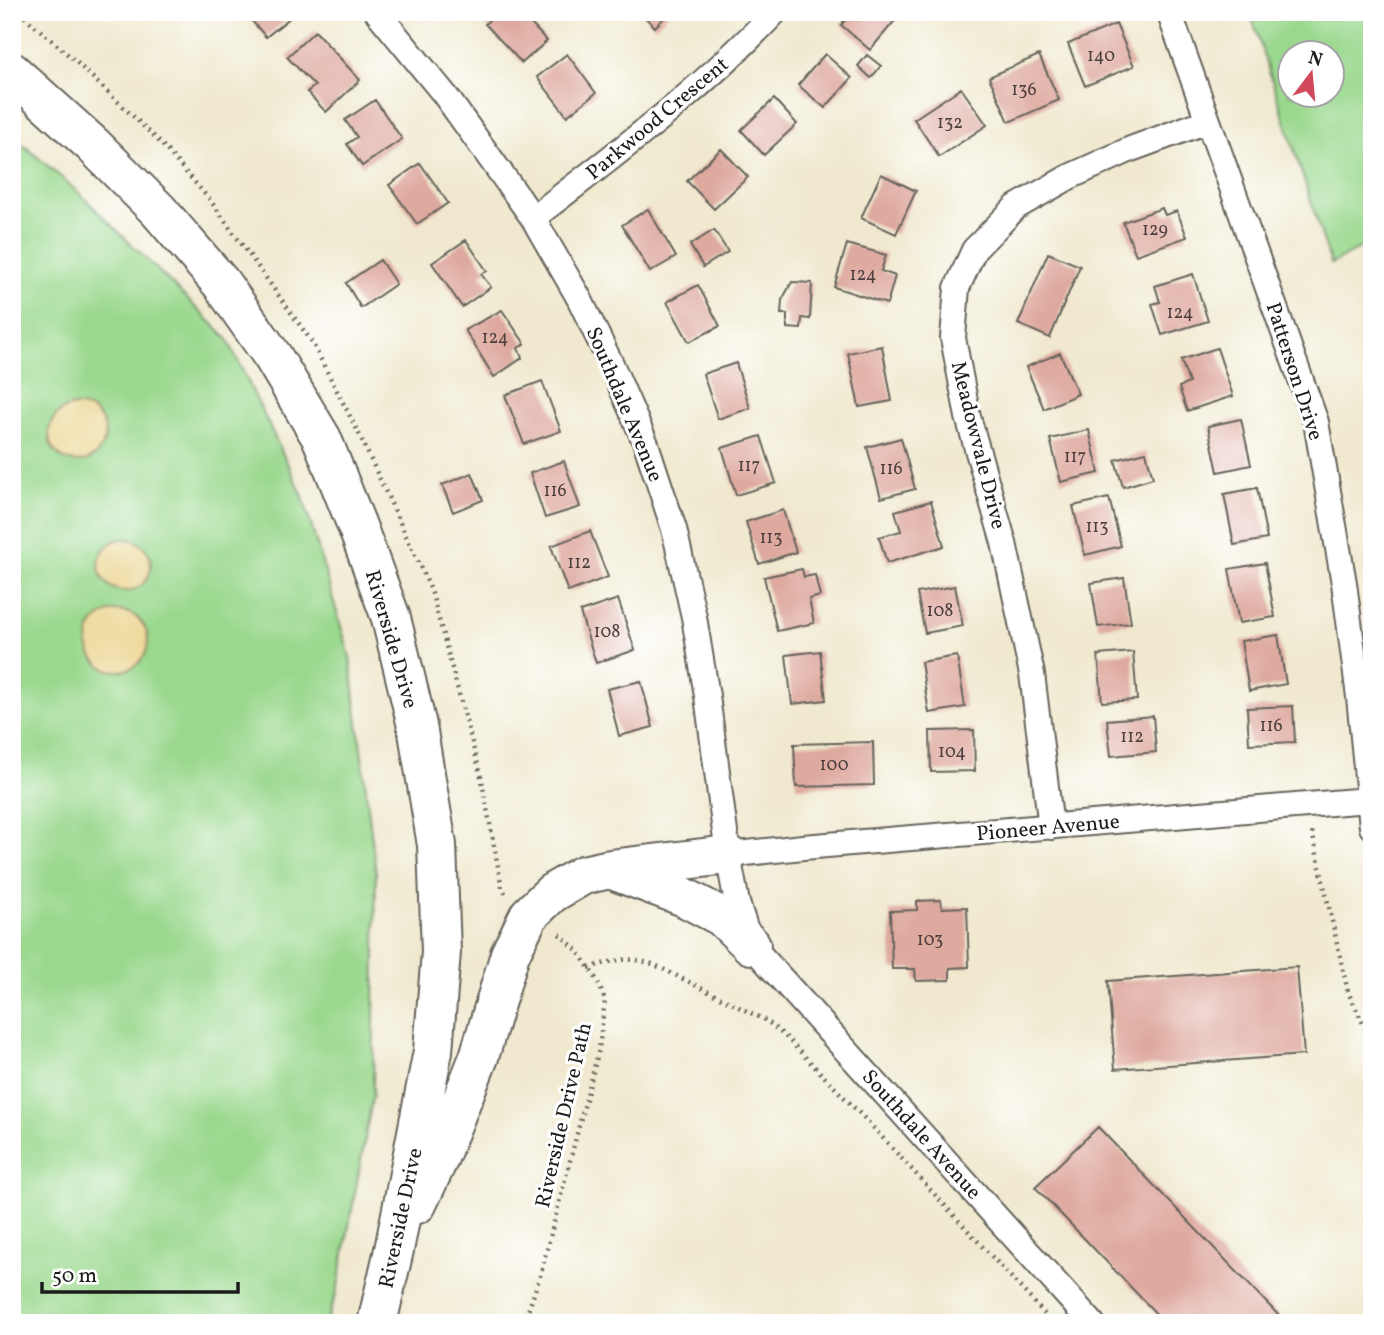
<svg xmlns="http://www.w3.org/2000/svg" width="1384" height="1335" viewBox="0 0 1384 1335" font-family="Vollkorn,serif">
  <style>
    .green { fill: #9ad88d; stroke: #5b7a54; stroke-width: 2; fill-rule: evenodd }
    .sand { fill: #eeda9e; stroke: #857b5d; stroke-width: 2 }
    .building { fill: #dea99f }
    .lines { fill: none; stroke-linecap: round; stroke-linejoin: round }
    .street-casing { stroke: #66645b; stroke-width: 28 }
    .highway-casing { stroke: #66645b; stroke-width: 42 }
    .path { stroke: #66645b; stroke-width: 4.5; stroke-dasharray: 2 5; stroke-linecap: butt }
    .street { stroke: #fff; stroke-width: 24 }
    .highway { stroke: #fff; stroke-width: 38 }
    .labels { text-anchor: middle; stroke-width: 6; stroke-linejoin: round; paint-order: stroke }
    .number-label { font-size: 18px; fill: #4c3f3d }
    .street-label { font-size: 21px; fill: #1c1c1c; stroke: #fff }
  </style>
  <rect width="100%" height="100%" fill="#fff"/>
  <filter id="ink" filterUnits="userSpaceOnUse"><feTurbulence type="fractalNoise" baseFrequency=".0143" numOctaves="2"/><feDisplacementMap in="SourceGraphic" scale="14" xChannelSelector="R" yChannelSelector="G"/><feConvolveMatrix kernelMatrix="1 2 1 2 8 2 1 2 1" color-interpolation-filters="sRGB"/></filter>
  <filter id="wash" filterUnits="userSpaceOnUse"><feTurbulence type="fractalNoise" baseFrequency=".00686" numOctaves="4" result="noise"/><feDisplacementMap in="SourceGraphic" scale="28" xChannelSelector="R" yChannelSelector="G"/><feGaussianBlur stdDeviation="1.57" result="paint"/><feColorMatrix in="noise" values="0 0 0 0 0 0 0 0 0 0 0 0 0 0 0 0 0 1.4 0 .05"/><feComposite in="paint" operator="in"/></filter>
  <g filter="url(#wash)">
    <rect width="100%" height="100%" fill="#f0e9cf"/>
    <path class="green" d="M 1250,12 L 1372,12 L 1372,241 L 1331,264 ZM 1290,52 L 1332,52 L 1332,94 L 1290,94 Z
      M 12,135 L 78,192 L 227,338 L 302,494 L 350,657 L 376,873 L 373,1094 L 337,1292 L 326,1323 L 12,1323 Z"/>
    <path class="sand" d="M49 434a28 28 0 1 1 56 0a28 28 0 1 1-56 0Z
      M99 565a26 26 0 1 1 52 0a26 26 0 1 1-52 0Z
      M88 641a30 30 0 1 1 60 0a30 30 0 1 1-60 0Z"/>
    <g id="blocks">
      <path class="building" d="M 244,12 L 289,12 L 292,16 L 266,37 Z
        M 497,12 L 520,12 L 547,41 L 522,63 L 485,24 Z
        M 640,12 L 670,12 L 655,27 Z
        M 852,12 L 892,12 L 898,17 L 870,50 L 841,25 Z
        M 1116,24 L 1134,66 L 1085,86 L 1068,44 Z
        M 315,31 L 360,80 L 326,112 L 307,92 L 315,86 L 287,57 Z
        M 567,54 L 596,93 L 567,116 L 537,77 Z
        M 825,54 L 852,78 L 825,108 L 798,85 Z
        M 867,55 L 881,66 L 871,78 L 858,66 Z
        M 1039,55 L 1059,100 L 1009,122 L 989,77 Z
        M 961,88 L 987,125 L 939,157 L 914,119 Z
        M 774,99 L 797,124 L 764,155 L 741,130 Z
        M 375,100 L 402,139 L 362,166 L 347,144 L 357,137 L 345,120 Z
        M 721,149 L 748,177 L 714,209 L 687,181 Z
        M 420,163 L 448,203 L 417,224 L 389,185 Z
        M 881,174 L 916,191 L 896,234 L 861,218 Z
        M 1162,208 L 1165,215 L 1177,211 L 1187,237 L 1136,255 L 1123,222 Z
        M 648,209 L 676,257 L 650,272 L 622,225 Z
        M 714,230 L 728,252 L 703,267 L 690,245 Z
        M 466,240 L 487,271 L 481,274 L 491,287 L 462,307 L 432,263 Z
        M 847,244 L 886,255 L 881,271 L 895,276 L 887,304 L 834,287 Z
        M 1048,253 L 1080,266 L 1050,338 L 1018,324 Z
        M 380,260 L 396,284 L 361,308 L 346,283 Z
        M 1193,274 L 1208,321 L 1162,335 L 1152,304 L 1160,302 L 1155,286 Z
        M 792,282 L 812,283 L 810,319 L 802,318 L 801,329 L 787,328 L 787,314 L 781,314 L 782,300 Z
        M 698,285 L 720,326 L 689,342 L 667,302 Z
        M 502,310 L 525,344 L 518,348 L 522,358 L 494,377 L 465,330 Z
        M 882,346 L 892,401 L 859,407 L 848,353 Z
        M 1217,348 L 1233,396 L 1187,411 L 1179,387 L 1189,383 L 1181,360 Z
        M 1060,353 L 1078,394 L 1044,409 L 1026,367 Z
        M 736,363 L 750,408 L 718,419 L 703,374 Z
        M 542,381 L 561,431 L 524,444 L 505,395 Z
        M 1241,419 L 1251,465 L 1218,472 L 1208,426 Z
        M 1089,430 L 1099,473 L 1061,482 L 1050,439 Z
        M 761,436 L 776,483 L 736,495 L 722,448 Z
        M 901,438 L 915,489 L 881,498 L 867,447 Z
        M 1146,452 L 1153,478 L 1123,487 L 1115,460 Z
        M 564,461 L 580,507 L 545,518 L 530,473 Z
        M 472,473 L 483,500 L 453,512 L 442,485 Z
        M 1257,488 L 1267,539 L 1234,545 L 1224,494 Z
        M 1109,498 L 1121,546 L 1085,555 L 1073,506 Z
        M 931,501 L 944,546 L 887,563 L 879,537 L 901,531 L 895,511 Z
        M 783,510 L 796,552 L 759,564 L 746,522 Z
        M 590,531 L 608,577 L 568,592 L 551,546 Z
        M 1265,563 L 1275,617 L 1239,623 L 1229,569 Z
        M 802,569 L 804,577 L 815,575 L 820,596 L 809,599 L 814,623 L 777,631 L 764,577 Z
        M 1124,578 L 1131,623 L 1098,627 L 1091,583 Z
        M 955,586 L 963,626 L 925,633 L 917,593 Z
        M 618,599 L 635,650 L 596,663 L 580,612 Z
        M 1278,635 L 1286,684 L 1249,691 L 1241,641 Z
        M 820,651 L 826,700 L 792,704 L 786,655 Z
        M 1133,652 L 1137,700 L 1102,702 L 1098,655 Z
        M 957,656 L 965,707 L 929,713 L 921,662 Z
        M 641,681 L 653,727 L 619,736 L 607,689 Z
        M 1293,706 L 1295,742 L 1249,744 L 1247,708 Z
        M 1153,716 L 1156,752 L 1111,756 L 1107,720 Z
        M 974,730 L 975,771 L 931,772 L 930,731 Z
        M 873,742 L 874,785 L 796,787 L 794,744 Z
        M 941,900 L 942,908 L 967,907 L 969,967 L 950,968 L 950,980 L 916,981 L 915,969 L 892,969 L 890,911 L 917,910 L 917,901 Z
        M 1297,967 L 1304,1055 L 1115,1069 L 1108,981 Z
        M 1098,1127 L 1286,1323 L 1165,1323 L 1035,1187 Z"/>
    </g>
  </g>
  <g filter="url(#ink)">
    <use href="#blocks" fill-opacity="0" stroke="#66645b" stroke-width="2"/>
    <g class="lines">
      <defs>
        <path id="street" d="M 377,12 L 445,95 L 533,218 L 579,298 L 612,366 L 646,444 L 674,529 L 694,617 L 707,696 L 728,855 L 737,903 L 751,945 L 1092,1323
          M 1169,12 L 1316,422 L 1344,583 L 1359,697 L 1372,827
          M 533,218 C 617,153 702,90 775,12
          M 1051,827 L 1032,674 L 1004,543 L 968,417 L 953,338 L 957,288 L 974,250 L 1016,207 L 1069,177 L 1131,149 L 1207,121
          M 728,855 L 803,847 L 1368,800"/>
        <path id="highway" d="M 12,72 L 93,145 L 158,210 L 221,283 L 273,357 L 322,439 L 357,526 L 391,618 L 417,726 L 437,845 L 441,952 L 433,1051 L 394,1250 L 377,1323
          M 615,871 L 682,896 L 722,917 L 751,945
          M 417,1204 L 438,1160 L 479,1057 L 510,954 L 529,915 L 552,893 L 583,875 L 610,869 L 728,855"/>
      </defs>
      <use href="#street" class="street-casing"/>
      <use href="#highway" class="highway-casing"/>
      <path class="path" d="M 19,12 L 72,58 L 158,140 L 210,200 L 312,342 L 359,434 L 431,590 L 481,776 L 502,888 L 507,896
        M 1312,832 L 1348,992 L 1372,1042
        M 589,968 C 617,960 624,956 653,964 L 767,1021 L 785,1036 L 870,1124 L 1053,1323
        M 524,1323 L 540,1276 L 599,1049 L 605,1000 L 597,980 L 577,950 L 556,931"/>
      <use href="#street" class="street"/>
      <use href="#highway" class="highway"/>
    </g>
  </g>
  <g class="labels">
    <g class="number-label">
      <text x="1101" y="61">140</text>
      <text x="1024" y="95">136</text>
      <text x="950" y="128">132</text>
      <text x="1155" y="235">129</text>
      <text x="863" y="280">124</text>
      <text x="1180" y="318">124</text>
      <text x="495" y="343">124</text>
      <text x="1075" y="462">117</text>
      <text x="749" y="471">117</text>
      <text x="891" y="474">116</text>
      <text x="555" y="496">116</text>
      <text x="1097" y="532">113</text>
      <text x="771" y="543">113</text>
      <text x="579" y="568">112</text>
      <text x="940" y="616">108</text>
      <text x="607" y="637">108</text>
      <text x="1271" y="731">116</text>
      <text x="1132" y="742">112</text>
      <text x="952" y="757">104</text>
      <text x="834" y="770">100</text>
      <text x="930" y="945">103</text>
    </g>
    <g class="street-label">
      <text transform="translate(657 118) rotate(-40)" y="7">Parkwood Crescent</text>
      <text transform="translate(1295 371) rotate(72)" y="7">Patterson Drive</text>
      <text transform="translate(625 404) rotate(67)" y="7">Southdale Avenue</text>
      <text transform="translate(979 445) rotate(76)" y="7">Meadowvale Drive</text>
      <text transform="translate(392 639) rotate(74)" y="7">Riverside Drive</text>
      <text transform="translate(1048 827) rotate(-5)" y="7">Pioneer Avenue</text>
      <text transform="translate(563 1115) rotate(-77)" y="7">Riverside Drive Path</text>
      <text transform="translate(922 1134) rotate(48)" y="7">Southdale Avenue</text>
      <text transform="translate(400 1218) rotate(-78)" y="7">Riverside Drive</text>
    </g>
  </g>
  <rect width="1384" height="1335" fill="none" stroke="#fff" stroke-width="42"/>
  <g transform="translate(1311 74) rotate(16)"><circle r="33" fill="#ffffff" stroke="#a4a4a4" stroke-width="2"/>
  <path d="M0-5L12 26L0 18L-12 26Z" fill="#d1495b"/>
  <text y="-10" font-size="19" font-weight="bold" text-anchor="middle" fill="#1c1c1c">N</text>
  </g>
  <path d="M42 1282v10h196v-10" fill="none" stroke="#1c1c1c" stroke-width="3.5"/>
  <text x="52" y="1282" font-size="21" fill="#1c1c1c" stroke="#ffffff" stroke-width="5" paint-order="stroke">50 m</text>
</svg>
